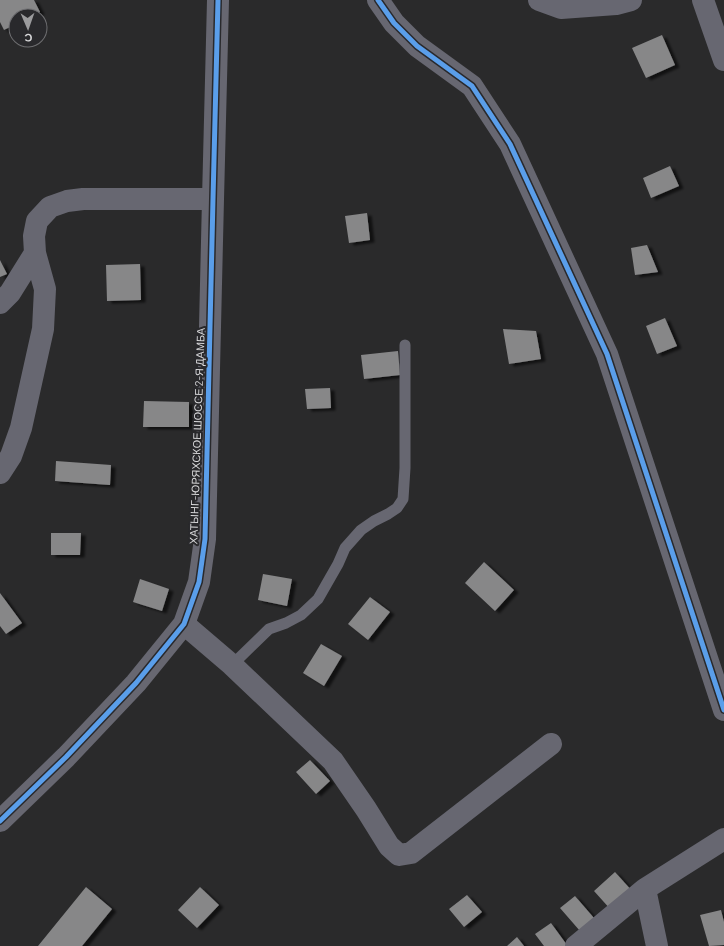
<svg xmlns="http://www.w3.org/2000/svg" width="724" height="946" viewBox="0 0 724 946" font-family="Barlow,sans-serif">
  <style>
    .building { fill: #878788; filter: url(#shadow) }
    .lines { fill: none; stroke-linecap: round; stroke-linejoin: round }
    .service { stroke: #676771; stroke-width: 11 }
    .minor { stroke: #676771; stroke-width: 22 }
    .cycleway-casing { stroke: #29292c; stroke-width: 8 }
    .cycleway { stroke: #5a9eea; stroke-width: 5 }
    .labels { text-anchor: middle; stroke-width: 4; stroke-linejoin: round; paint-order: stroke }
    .street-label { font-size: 11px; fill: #d8d8da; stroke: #29292c }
  </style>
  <defs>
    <filter id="shadow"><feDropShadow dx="4.5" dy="2.5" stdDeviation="1" flood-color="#0009"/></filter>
  </defs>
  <rect width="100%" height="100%" fill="#2a2a2b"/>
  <path class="building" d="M 0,0 L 34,0 L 40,12 L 31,16 L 16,16 L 16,24 L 4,30 L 0,22 Z
    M 662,35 L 675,65 L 646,78 L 632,48 Z
    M 670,166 L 679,186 L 651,198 L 643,178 Z
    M 367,213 L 370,240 L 349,243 L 345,216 Z
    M 647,245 L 658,272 L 635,275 L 631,248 Z
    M 0,260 L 7,274 L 0,277 Z
    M 140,264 L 141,300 L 107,301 L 106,265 Z
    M 665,318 L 677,346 L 657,354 L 646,326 Z
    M 503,329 L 536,331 L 541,359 L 509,364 Z
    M 398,351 L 400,375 L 364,379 L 361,355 Z
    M 330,388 L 331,408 L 307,409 L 305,389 Z
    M 144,401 L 189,402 L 189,427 L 143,427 Z
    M 56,461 L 111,465 L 110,485 L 55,481 Z
    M 51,533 L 81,533 L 80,555 L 51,555 Z
    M 484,562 L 514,590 L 495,611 L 465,583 Z
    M 263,574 L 292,579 L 287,606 L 258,600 Z
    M 140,579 L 169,589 L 162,611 L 133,602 Z
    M 0,593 L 22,623 L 6,634 L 0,626 Z
    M 370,597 L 390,612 L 368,640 L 348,624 Z
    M 321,644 L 342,656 L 324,686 L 303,673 Z
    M 310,760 L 330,781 L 316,794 L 296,772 Z
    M 615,872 L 633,892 L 612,911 L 594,891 Z
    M 86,887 L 112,909 L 82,946 L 38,946 Z
    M 200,887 L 219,905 L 197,928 L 178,910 Z
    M 467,895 L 482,912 L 464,927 L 449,909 Z
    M 575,896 L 594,918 L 580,931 L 560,908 Z
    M 721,910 L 724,922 L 724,945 L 709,946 L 700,915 Z
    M 551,923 L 567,945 L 565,946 L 544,946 L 535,934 Z
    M 517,937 L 524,946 L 507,946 Z"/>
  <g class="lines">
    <path class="service" d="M 232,665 L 269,629 L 286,623 L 301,615 L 318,599 L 338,564 L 345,548 L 361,530 L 374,521 L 388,514 L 397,508 L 403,499 L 405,468 L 405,345"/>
    <path class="minor" d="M 378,0 L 394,23 L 417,46 L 472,86 L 510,144 L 607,354 L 724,710
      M 539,0 L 561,8 L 616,4 L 631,0
      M 703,0 L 724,60
      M 0,303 L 10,293 L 35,253 L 34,236 L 37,221 L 50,207 L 67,201 L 83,199 L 213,199
      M 0,473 L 11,456 L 21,428 L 43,329 L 45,289 L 35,253
      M 184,624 L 232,665 L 333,761 L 366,809 L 389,846 L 399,855 L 411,853 L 551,744
      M 0,821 L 66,757 L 136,683 L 184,624 L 199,582 L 205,539 L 213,199 L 218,0
      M 645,889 L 657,946
      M 576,946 L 645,889 L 724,839"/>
    <defs>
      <path id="cycleway" d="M 378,0 L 394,23 L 417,46 L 472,86 L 510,144 L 607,354 L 724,710
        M 0,821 L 66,757 L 136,683 L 184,624 L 199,582 L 205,539 L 213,199 L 218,0"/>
    </defs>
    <use href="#cycleway" class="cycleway-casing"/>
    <use href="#cycleway" class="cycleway"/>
  </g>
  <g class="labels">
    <g class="street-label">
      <text transform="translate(197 436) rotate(-88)" y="4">ХАТЫНГ-ЮРЯХСКОЕ ШОССЕ 2-Я ДАМБА</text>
    </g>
  </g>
  <g transform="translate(28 28) rotate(178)"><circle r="19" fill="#29292c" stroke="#6f6f72"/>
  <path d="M0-3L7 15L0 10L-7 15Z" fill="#9b9b9d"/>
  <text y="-6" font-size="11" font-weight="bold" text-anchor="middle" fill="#d8d8da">С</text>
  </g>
</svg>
